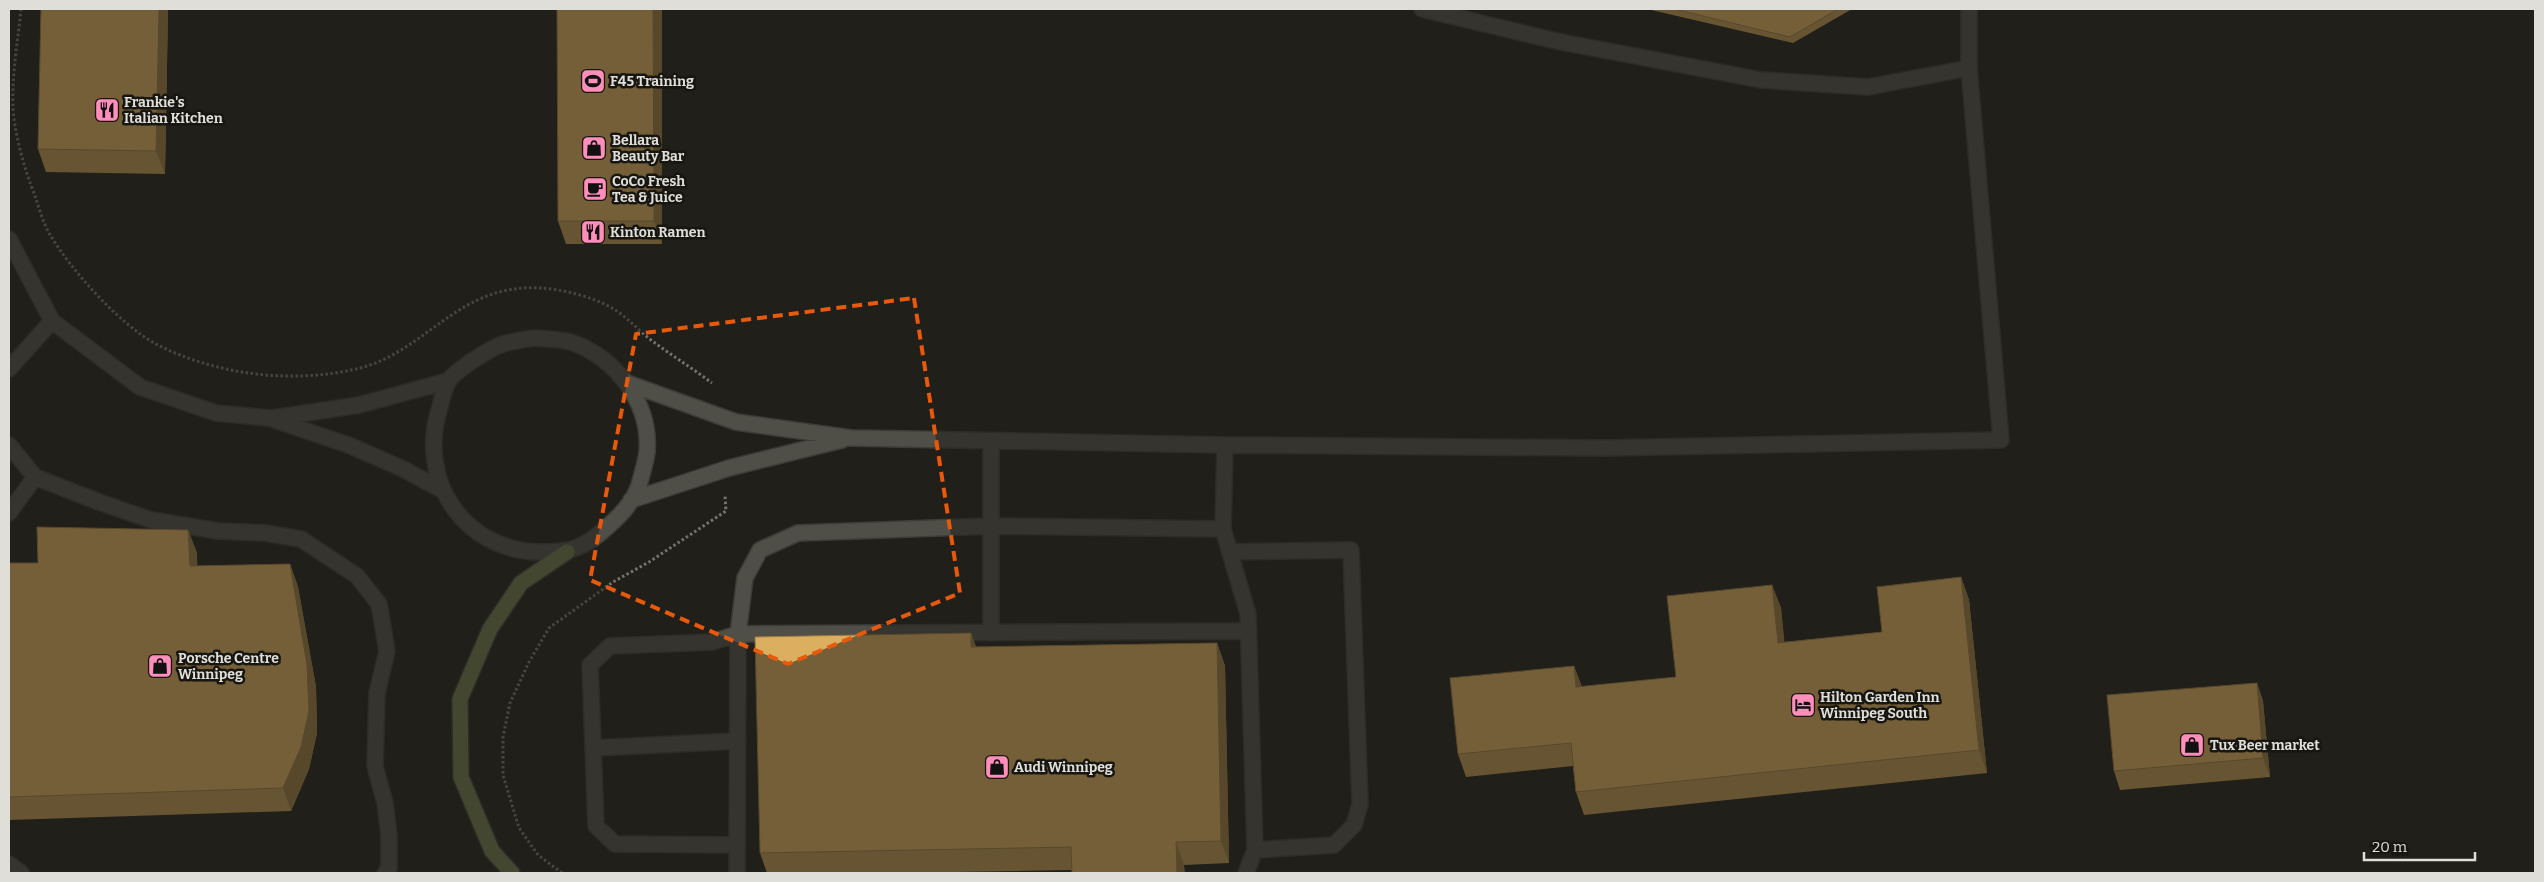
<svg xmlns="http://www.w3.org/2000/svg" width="2544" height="882" viewBox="0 0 2544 882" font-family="Bitter,serif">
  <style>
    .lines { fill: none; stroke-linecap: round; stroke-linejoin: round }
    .minor-casing { stroke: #3d3c37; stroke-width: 18 }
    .major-casing { stroke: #3d3c37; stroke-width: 18 }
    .path { stroke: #74736e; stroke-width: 3; stroke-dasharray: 2.5 2.5; stroke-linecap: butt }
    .minor { stroke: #504f47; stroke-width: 15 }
    .major { stroke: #6e784c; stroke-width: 15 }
    .wall { fill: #bd9652 }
    .shaded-wall { fill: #9a7a42 }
    .building { fill: #dcae5f; stroke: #9a7a42 }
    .marked { fill: none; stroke: #e8590c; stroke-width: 4; stroke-dasharray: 10 6; stroke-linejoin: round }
    .labels { text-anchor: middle; stroke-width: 5; stroke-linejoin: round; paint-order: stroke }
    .poi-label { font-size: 14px; font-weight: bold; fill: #dfded9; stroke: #171610; text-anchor: start }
  </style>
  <rect width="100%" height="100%" fill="#201f19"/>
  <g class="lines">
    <defs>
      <path id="minor" d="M 1422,9 L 1556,41 L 1761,80 L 1868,87 L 1969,68 L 1969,9
        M 9,239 L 52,321 L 140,387 L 216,413 L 269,418 L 351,446 L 403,469 L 442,490
        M 534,338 C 545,339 560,339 571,342 C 616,358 651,403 647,452 C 646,461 643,470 641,478 C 636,502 617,519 599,534 C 578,551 565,552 540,552 C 463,551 416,478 440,407 C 442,399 444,389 448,382 C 454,371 488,350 500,345 C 511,341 523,340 534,338 Z
        M 9,369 L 52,321
        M 627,383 L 736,422 L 851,438 L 1225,445 L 1605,448 L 2001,440 L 1969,68
        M 273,418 L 359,405 L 448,381
        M 991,441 L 991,633
        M 9,445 L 35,477 L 99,502 L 151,520 L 218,531 L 265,533 L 301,539 L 357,576 L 379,604 L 387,651 L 377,693 L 375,766 L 385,803 L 389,835 L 389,868 L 385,873
        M 1225,445 L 1223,529 L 1248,614 L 1255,850 L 1334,845 L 1354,825 L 1360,804 L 1351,550 L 1230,552
        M 631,500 L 729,468 L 842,440
        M 9,513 L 35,477
        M 593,748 L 738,741
        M 737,845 L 615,844 L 596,826 L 590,665 L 610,646 L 712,642 L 738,634 L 745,578 L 760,550 L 798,533 L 991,526 L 1223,529
        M 9,864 L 21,873
        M 737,873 L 738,634 L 1249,631
        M 1246,873 L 1255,850"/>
      <path id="major" d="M 512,873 L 492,851 L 461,777 L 460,699 L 490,629 L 521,583 L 567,552"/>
    </defs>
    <use href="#minor" class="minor-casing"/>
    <use href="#major" class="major-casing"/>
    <path class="path" d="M 21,9 C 18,40 12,72 13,104 C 13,130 25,171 35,196 C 39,208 43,222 49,233 C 70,269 119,324 156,344 C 216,375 291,384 356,369 C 425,354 457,283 540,288 C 562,289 593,297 612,308 C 626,316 638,330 651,340 C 671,355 692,368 712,383
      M 562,873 L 538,855 L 519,828 L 503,775 L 503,737 L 510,703 L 529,662 L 549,628 L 613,582 L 649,562 L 726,511 L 725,496"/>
    <use href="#minor" class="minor"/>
    <use href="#major" class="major"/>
  </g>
  <path class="wall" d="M 41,9 L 168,9 L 165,174 L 46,172 L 38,149 Z
    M 662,9 L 662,244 L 566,244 L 558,221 Z
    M 1647,9 L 1852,9 L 1793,43 Z
    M 188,530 L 197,553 L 197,566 L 290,564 L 298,587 L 316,687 L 317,733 L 309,769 L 291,811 L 9,820 L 9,563 L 38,563 Z
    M 1961,577 L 1969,600 L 1987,773 L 1584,815 L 1576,792 L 1573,766 L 1466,777 L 1458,754 L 1574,666 L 1582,687 L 1676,677 L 1772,585 L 1781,608 L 1784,642 L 1882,632 Z
    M 971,633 L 976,647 L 1217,643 L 1225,666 L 1229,863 L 1184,865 L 1072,870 L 892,873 L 767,873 L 760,853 Z
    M 2257,683 L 2263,701 L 2270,777 L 2120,790 L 2114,771 Z"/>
  <path class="shaded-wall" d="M 159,9 L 168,9 L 165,174 L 156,151 Z
    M 653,9 L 662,9 L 662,244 L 654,221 Z
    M 188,530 L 197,553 L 198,589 L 190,566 Z
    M 290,564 L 298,587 L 316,687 L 317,733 L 309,769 L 291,811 L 283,788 Z
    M 1961,577 L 1969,600 L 1987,773 L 1979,750 Z
    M 1772,585 L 1781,608 L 1787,666 L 1778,643 Z
    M 971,633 L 979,655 L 971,647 Z
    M 1217,643 L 1225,666 L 1229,863 L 1221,841 Z
    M 1574,666 L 1582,688 L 1576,687 Z
    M 2257,683 L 2263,701 L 2270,777 L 2263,758 Z
    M 1176,842 L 1184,865 L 1185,873 L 1177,873 Z"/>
  <path class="building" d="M 41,9 L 159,9 L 156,151 L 38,149 Z
    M 557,9 L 653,9 L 654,221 L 558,221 Z
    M 1674,9 L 1838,9 L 1790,37 Z
    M 37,527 L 188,530 L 190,566 L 290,564 L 307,665 L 309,711 L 301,747 L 283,788 L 9,797 L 9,563 L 38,563 Z
    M 1961,577 L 1979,750 L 1576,792 L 1571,743 L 1458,754 L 1450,678 L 1574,666 L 1576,687 L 1676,677 L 1667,596 L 1772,585 L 1778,643 L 1882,632 L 1877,587 Z
    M 971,633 L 971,647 L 1217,643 L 1221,841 L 1176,842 L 1177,873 L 1072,873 L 1071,847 L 760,853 L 755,637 Z
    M 2257,683 L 2263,758 L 2114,771 L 2107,695 Z"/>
  <path d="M0 0H2544V882H0ZM 914,298 L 960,593 L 788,664 L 590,580 L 636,334 Z" fill="#201f19" fill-opacity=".55" fill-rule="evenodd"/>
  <path class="marked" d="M 914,298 L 960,593 L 788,664 L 590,580 L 636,334 Z"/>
  <defs>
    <symbol id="stadium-square" viewBox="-11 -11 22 22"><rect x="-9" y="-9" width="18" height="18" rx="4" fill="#ff8eba" stroke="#171610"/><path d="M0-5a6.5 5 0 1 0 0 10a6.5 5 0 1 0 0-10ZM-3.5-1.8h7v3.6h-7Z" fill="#111"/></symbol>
    <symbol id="restaurant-square" viewBox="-11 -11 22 22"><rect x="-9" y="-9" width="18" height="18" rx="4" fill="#ff8eba" stroke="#171610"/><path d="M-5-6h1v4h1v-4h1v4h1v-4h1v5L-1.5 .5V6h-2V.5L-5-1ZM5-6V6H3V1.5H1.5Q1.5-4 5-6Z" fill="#111"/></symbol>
    <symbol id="shop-square" viewBox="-11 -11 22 22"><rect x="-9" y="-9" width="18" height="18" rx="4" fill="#ff8eba" stroke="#171610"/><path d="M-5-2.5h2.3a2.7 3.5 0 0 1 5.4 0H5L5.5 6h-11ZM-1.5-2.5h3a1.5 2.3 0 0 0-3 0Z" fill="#111"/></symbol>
    <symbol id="cafe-square" viewBox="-11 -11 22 22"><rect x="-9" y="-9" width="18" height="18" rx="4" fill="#ff8eba" stroke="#171610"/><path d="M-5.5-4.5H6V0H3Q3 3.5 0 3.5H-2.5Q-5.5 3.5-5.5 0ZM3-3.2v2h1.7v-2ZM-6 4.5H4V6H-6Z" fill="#111"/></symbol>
    <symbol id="hotel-square" viewBox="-11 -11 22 22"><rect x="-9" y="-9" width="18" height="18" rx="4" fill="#ff8eba" stroke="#171610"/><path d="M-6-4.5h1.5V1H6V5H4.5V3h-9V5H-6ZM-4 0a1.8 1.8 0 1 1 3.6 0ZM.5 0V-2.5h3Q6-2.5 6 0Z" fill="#111"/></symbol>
  </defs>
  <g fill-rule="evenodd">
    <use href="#stadium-square" x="579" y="67" width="28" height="28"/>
    <use href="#restaurant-square" x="93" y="96" width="28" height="28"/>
    <use href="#shop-square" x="580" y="134" width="28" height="28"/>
    <use href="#cafe-square" x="581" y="175" width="28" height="28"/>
    <use href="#restaurant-square" x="579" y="218" width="28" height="28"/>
    <use href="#shop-square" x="146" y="652" width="28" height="28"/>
    <use href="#hotel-square" x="1789" y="691" width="28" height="28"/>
    <use href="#shop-square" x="2178" y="731" width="28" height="28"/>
    <use href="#shop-square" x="983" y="753" width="28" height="28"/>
  </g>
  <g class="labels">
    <g class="poi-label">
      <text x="610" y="86">F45 Training</text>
      <text x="124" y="107">Frankie's<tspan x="124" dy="16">Italian Kitchen</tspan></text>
      <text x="612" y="145">Bellara<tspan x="612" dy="16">Beauty Bar</tspan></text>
      <text x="612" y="186">CoCo Fresh<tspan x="612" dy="16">Tea &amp; Juice</tspan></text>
      <text x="610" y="237">Kinton Ramen</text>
      <text x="178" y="663">Porsche Centre<tspan x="178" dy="16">Winnipeg</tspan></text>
      <text x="1820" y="702">Hilton Garden Inn<tspan x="1820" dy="16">Winnipeg South</tspan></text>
      <text x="2210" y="750">Tux Beer market</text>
      <text x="1014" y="772">Audi Winnipeg</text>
    </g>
  </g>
  <rect width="2544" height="882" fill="none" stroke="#dfded9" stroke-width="20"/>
  <path d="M2364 852v8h111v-8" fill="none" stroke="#dfded9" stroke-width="2.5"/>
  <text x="2372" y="852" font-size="15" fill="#dfded9" stroke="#171610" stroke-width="4" paint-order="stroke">20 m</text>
</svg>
